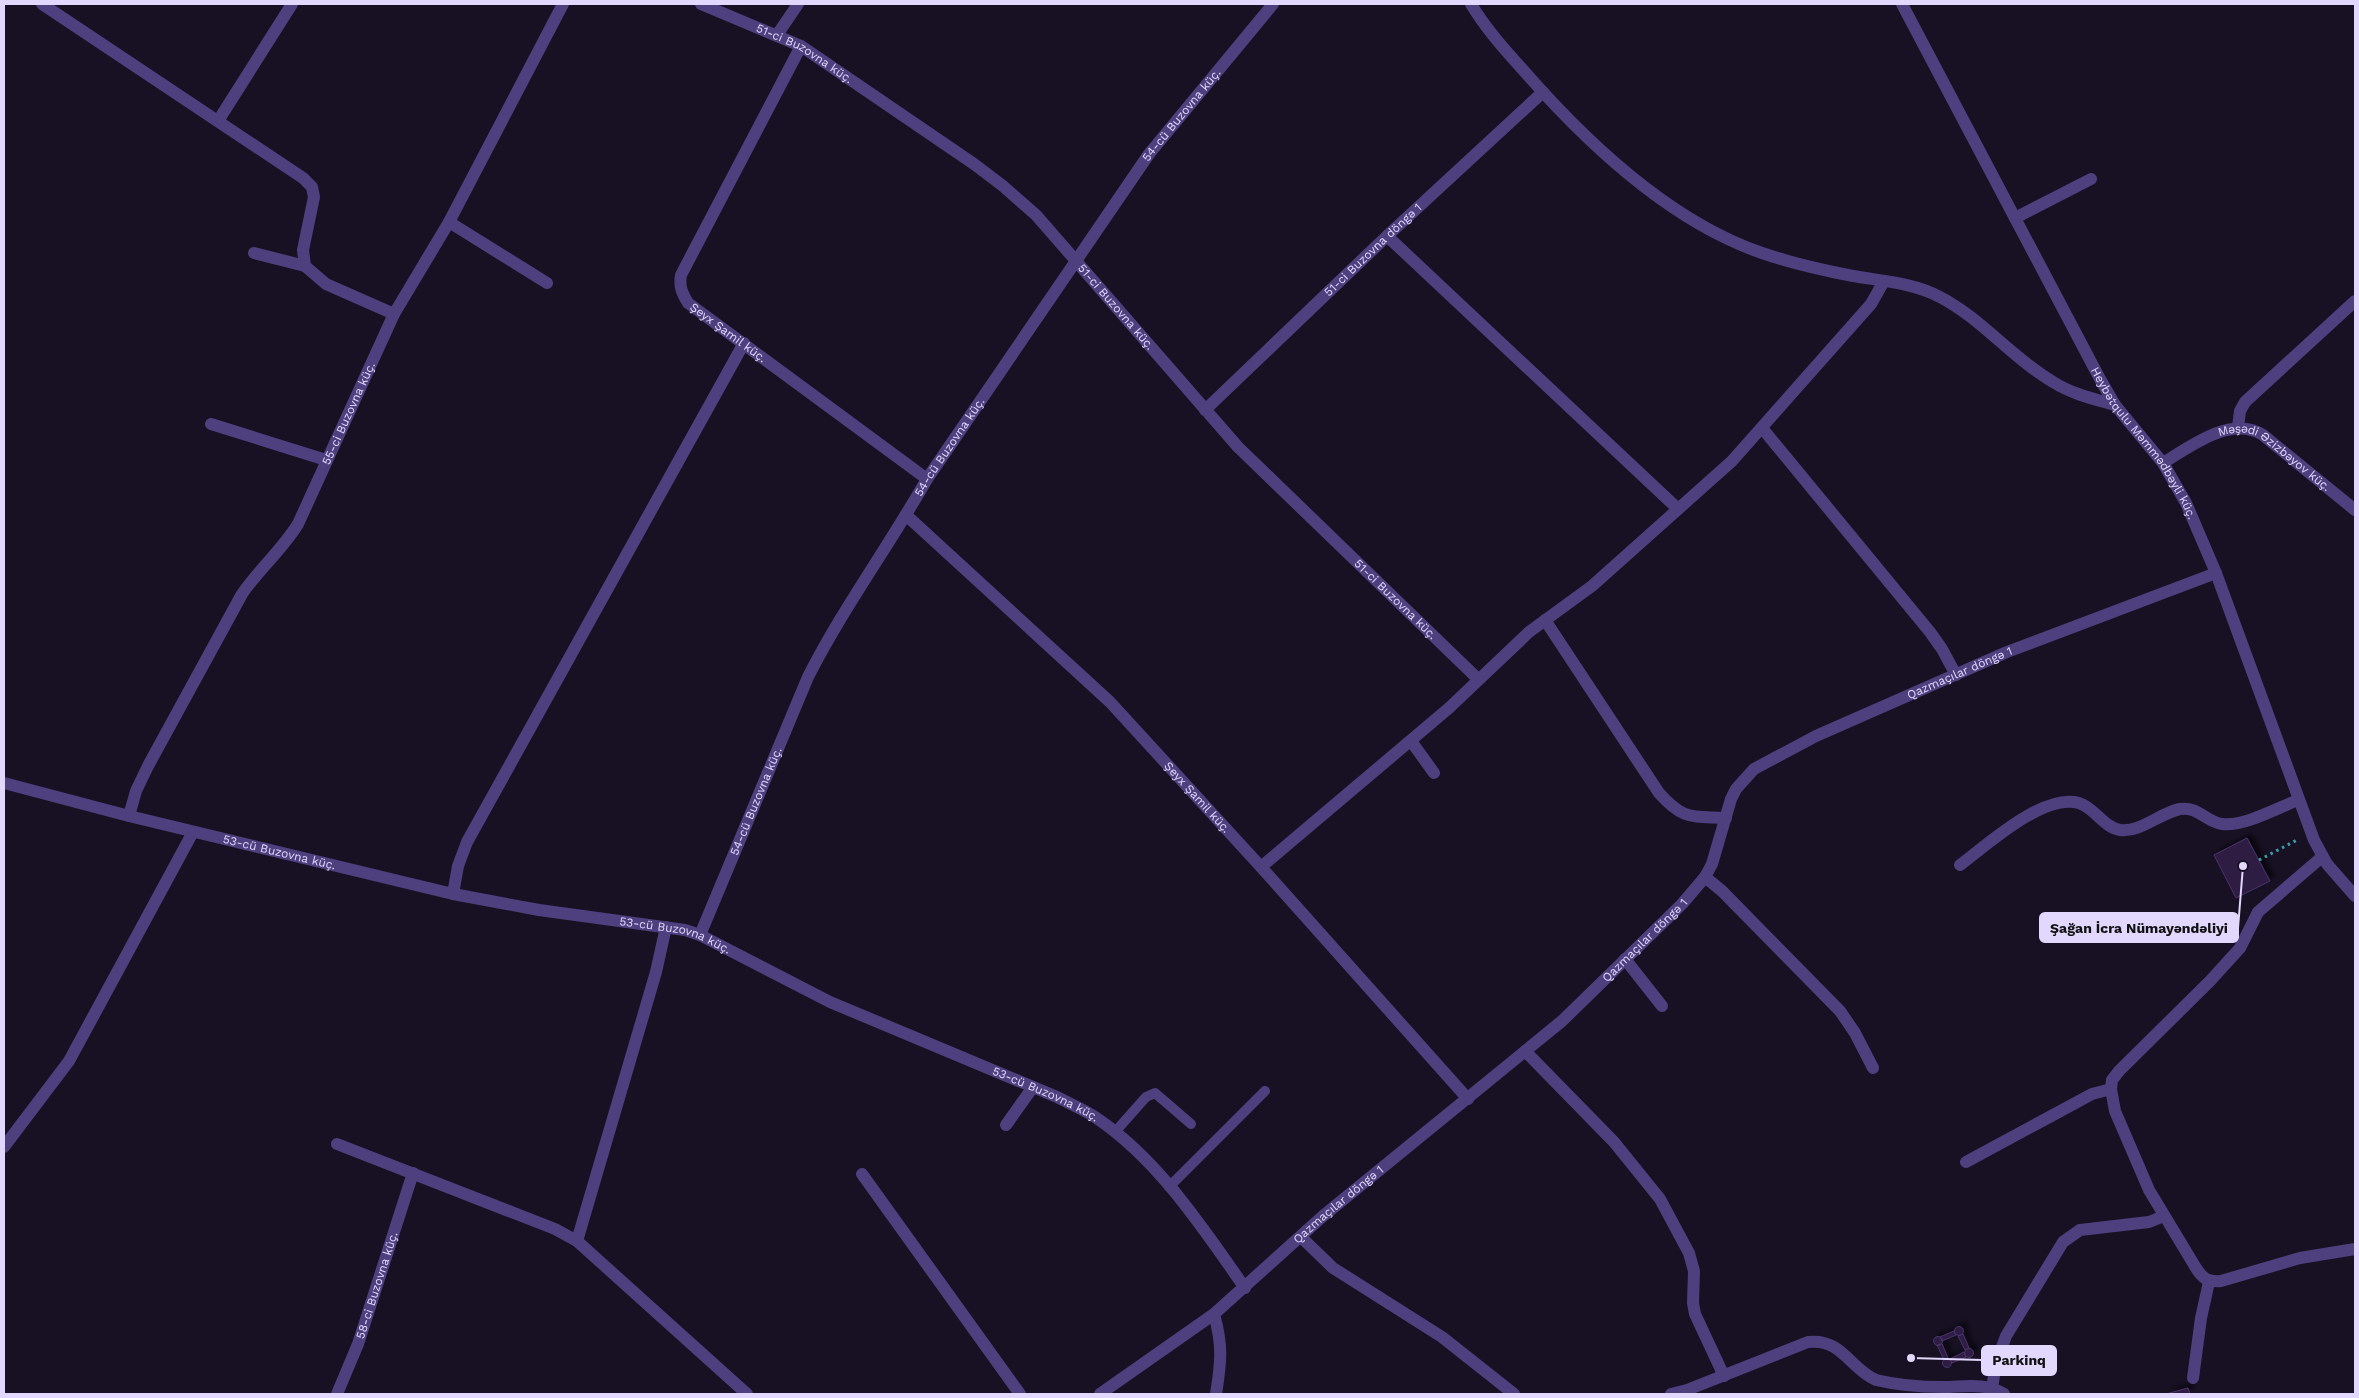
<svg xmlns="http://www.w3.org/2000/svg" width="2359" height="1398" viewBox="0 0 2359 1398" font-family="'Work Sans',sans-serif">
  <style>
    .building { fill: #2d1f43; stroke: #49336d; filter: url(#shadow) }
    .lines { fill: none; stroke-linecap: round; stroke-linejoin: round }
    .path { stroke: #3a9fad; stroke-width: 3; stroke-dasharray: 2.5 4; stroke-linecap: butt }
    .service { stroke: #4e407f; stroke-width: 10 }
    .minor { stroke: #4e407f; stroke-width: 12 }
    .tertiary { stroke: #4e407f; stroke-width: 12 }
    .labels { text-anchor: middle; stroke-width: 4; stroke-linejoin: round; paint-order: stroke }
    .street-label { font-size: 12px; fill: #e2d7fc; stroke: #181124 }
    .leader { fill: none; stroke: #e2d7fc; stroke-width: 2 }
    .callout-dot { fill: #e2d7fc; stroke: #181124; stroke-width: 2 }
    .callout { fill: #e2d7fc; stroke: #e2d7fc; stroke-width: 2 }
    .callout-label { font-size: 14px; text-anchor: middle; font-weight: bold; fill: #111 }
  </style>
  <defs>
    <filter id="shadow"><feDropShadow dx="4.5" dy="-4.5" stdDeviation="2.5" flood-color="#0009"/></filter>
  </defs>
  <rect width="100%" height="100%" fill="#181124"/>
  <path class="building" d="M 2247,838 L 2270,881 L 2236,898 L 2214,855 Z
    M1954.5 1331a4.5 4.5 0 1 1 9 0a4.5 4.5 0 1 1-9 0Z
    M 1954,1331 L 1956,1335 L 1942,1341 L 1940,1337 Z
    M 1963,1334 L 1969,1348 L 1965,1350 L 1958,1336 Z
    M1933.5 1341a4.5 4.5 0 1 1 9 0a4.5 4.5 0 1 1-9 0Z
    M 1942,1344 L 1948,1358 L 1944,1360 L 1937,1345 Z
    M1964.5 1353a4.5 4.5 0 1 1 9 0a4.5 4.5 0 1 1-9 0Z
    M 1964,1352 L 1966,1357 L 1952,1363 L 1950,1359 Z
    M1942.5 1363a4.5 4.5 0 1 1 9 0a4.5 4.5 0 1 1-9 0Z
    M 2188,1388 L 2190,1394 L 2166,1394 Z"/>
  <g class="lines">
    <path class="path" d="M 2259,860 L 2297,840"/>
    <path class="service" d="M 1115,1132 L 1146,1097 L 1155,1093 L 1191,1124
      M 1169,1187 L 1265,1091"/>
    <g class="minor">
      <path d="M 42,4 L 303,178 L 312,187 L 314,197 L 303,250 L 305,266 L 326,284 L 394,314"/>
      <path id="s1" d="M 701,4 L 801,46 L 974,164 L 1003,186 L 1036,215 L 1238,447 L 1478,679"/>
      <path d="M 1471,4 C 1486,29 1505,50 1524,71 C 1586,142 1671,222 1762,253 C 1791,263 1822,270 1853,276 C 1882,281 1914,283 1940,297 C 1982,319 2012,358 2053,382 C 2072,394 2094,399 2115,405"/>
      <path d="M 777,35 L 798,4"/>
      <path id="s2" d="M 801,46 L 681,275 C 679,287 682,293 688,303 L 927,479"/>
      <path d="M 218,121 L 292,4"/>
      <path d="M 2015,218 L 2091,179"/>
      <path d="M 449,222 L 547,283"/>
      <path d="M 1387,236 L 1678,509"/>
      <path d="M 254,253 L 305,266"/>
      <path id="s3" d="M 1205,410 L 1387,236 L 1543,92"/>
      <path d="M 211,424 L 326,460"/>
      <path d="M 2238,427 L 2240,411 L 2245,402 L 2355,301"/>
      <path d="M 1762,428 L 1930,632 L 1942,649 L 1956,675"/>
      <path id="s4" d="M 906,515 L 1110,702 L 1261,867 L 1468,1099"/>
      <path d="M 1545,620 L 1659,793 C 1684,821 1692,816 1726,818"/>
      <path d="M 1411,741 L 1434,773"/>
      <path id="s5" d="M 4,783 L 129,816 L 453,894 L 539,910 L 685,930 L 700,935 L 830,1002 L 1057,1097 C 1070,1104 1083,1109 1095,1117 C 1158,1159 1202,1227 1245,1288"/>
      <path id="s6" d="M 129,816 L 136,791 L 148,766 L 242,594 C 259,569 282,550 298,524 L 394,314 L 449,222 L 563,4"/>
      <path d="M 2322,857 L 2258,912 L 2240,948 L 2210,981 L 2119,1071 L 2112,1080 L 2111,1089 L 2115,1111 L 2149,1190 L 2196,1268 C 2203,1279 2208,1282 2221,1281 L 2300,1258 L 2355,1249"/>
      <path d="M 1960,865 C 1987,845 2043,793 2079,803 C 2095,808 2103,827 2120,830 C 2140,833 2160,813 2180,809 C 2198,806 2206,822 2222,824 C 2243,827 2278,808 2298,800"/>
      <path d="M 1261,867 L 1449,708 L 1529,632 L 1592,586 L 1732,461 L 1871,304 L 1884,281"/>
      <path d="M 1705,877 L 1722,891 L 1840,1011 L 1855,1033 L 1873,1068"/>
      <path d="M 453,894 L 458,866 L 467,842 L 744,343"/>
      <path id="s7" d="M 700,935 L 808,677 C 843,608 889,546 927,479 L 1149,154 L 1273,4"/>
      <path d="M 1625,959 L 1662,1006"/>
      <path d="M 1525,1051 L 1614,1142 L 1660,1199 L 1689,1253 L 1694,1271 L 1693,1303 L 1695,1314 L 1724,1376"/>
      <path d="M 1006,1125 L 1033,1087"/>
      <path d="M 337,1144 L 555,1229 L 577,1241 L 747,1394"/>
      <path d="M 4,1147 L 69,1061 L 193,832"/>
      <path d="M 1966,1162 L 2092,1094 L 2111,1089"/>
      <path d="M 862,1174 L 1020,1394"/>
      <path d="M 1301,1237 L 1333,1268 L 1442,1337 L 1514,1394"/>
      <path d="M 577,1241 L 656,972 L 666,927"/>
      <path d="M 1214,1314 C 1223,1346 1221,1362 1216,1394"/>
      <path d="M 2193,1378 L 2201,1318 L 2209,1282"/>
      <path d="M 1992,1388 L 1996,1363 L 2006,1336 L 2063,1242 L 2080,1230 L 2149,1222 L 2164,1216"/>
      <path id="s8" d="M 337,1394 L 358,1344 L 413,1173"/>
      <path id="s9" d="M 1100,1394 L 1214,1314 L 1323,1216 L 1562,1021 L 1682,904 L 1705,877 L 1712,864 L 1731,799 L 1736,789 L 1754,769 L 1816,736 L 2007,652 L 2216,573"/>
      <path d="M 1671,1394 L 1687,1390 L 1808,1342 C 1842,1338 1849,1368 1876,1380 C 1897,1385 1921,1387 1943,1387 C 1964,1387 1984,1382 2004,1394"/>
    </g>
    <g class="tertiary">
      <path id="s10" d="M 1902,4 L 2100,379 L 2115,405 L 2163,463 L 2186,503 L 2216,573 L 2314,840 L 2327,864 L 2355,896"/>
      <path id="s11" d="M 2163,463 C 2191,446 2231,415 2263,435 L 2355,510"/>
    </g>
  </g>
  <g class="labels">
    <g class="street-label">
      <text dy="4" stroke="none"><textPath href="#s1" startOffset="115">51-ci Buzovna küç.</textPath></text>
      <text dy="4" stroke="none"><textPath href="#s7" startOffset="955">54-cü Buzovna küç.</textPath></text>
      <text dy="4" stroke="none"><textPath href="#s3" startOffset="232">51-ci Buzovna döngə 1</textPath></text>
      <text dy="4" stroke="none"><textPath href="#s1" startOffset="520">51-ci Buzovna küç.</textPath></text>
      <text dy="4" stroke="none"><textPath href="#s2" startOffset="338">Şeyx Şamil küç.</textPath></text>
      <text dy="4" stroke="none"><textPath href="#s6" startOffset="461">55-ci Buzovna küç.</textPath></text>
      <text dy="4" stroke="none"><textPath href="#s10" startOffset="502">Heybətqulu Məmmədbəyli küç.</textPath></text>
      <text dy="4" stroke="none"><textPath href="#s7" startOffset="550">54-cü Buzovna küç.</textPath></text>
      <text dy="4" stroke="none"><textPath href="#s11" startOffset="129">Məşədi Əzizbəyov küç.</textPath></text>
      <text dy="4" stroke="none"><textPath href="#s1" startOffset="925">51-ci Buzovna küç.</textPath></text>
      <text dy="4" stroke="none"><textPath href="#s9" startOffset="1145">Qazmaçılar döngə 1</textPath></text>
      <text dy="4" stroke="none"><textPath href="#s4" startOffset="406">Şeyx Şamil küç.</textPath></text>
      <text dy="4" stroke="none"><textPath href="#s7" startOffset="145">54-cü Buzovna küç.</textPath></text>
      <text dy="4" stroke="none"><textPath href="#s5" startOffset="284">53-cü Buzovna küç.</textPath></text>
      <text dy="4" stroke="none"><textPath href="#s5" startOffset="689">53-cü Buzovna küç.</textPath></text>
      <text dy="4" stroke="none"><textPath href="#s9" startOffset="710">Qazmaçılar döngə 1</textPath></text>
      <text dy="4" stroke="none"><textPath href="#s5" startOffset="1094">53-cü Buzovna küç.</textPath></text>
      <text dy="4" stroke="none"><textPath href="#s9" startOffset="305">Qazmaçılar döngə 1</textPath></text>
      <text dy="4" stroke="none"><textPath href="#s8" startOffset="116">58-ci Buzovna küç.</textPath></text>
    </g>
  </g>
  <path class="leader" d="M2243 866L2238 928M1911 1358L1982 1360"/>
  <g class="callout-dot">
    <circle cx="2243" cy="866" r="5"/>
    <circle cx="1911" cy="1358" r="5"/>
  </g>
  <g class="callout">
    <rect x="2040" y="913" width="198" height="29" rx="5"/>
    <rect x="1982" y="1346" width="74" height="29" rx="5"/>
  </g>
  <g class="callout-label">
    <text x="2139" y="933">Şağan İcra Nümayəndəliyi</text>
    <text x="2019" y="1365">Parkinq</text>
  </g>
  <rect width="2359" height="1398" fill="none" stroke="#e2d7fc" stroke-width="10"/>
</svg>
